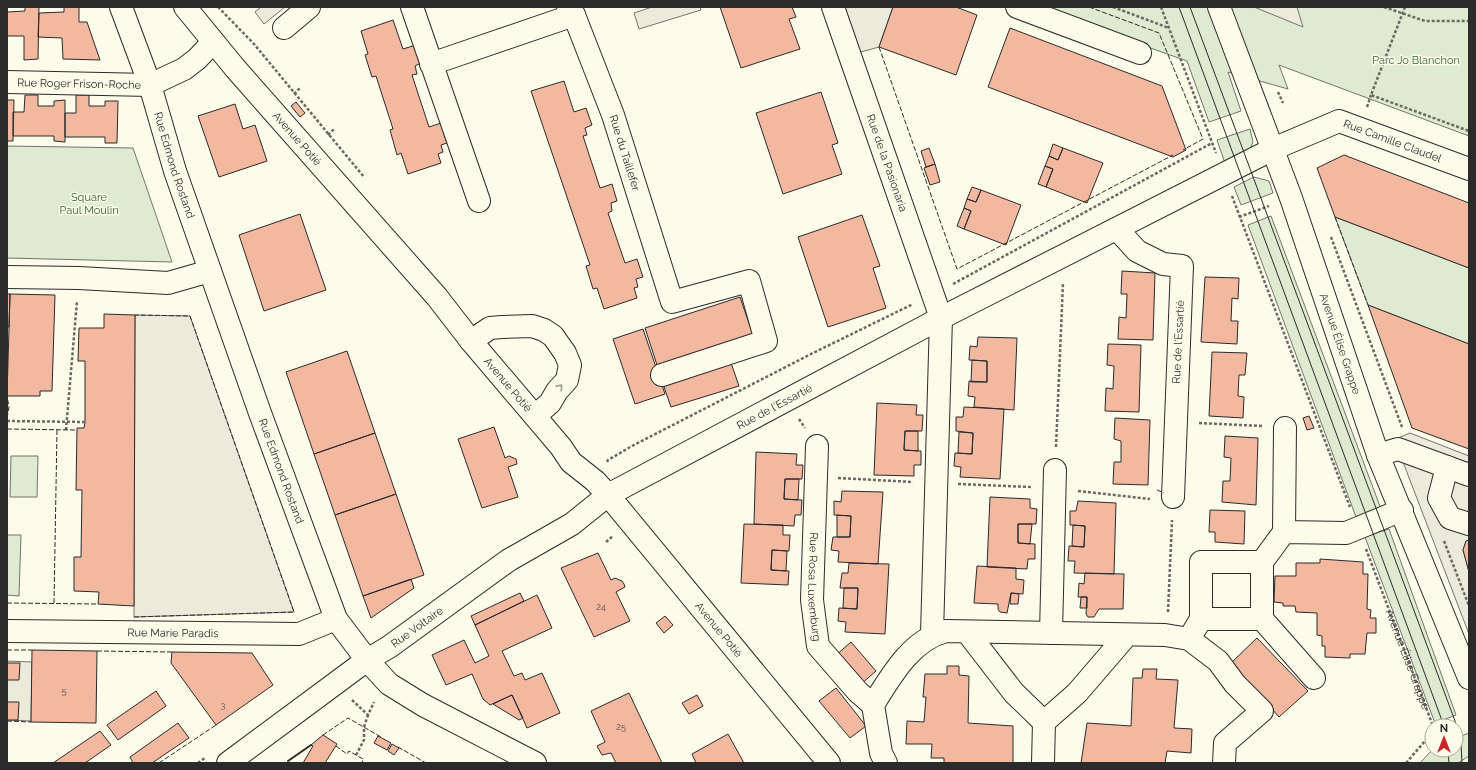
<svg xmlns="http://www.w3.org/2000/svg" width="1476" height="770" viewBox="0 0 1476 770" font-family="Raleway,sans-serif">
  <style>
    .green { fill: #deebd1; stroke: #74746e }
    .parking { fill: #eceadb; stroke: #74746e }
    .building { fill: #f2b8a0; stroke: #2b2b2b }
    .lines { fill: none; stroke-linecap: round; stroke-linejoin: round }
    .minor-casing { stroke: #2b2b2b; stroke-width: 24 }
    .path { stroke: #6a6964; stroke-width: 2.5; stroke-dasharray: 3 2; stroke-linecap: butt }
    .minor { stroke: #fdfbea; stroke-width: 22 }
    .tram { stroke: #2b2b2b; stroke-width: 1 }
    .fence { stroke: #2b2b2b; stroke-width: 1; stroke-dasharray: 5 2; stroke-linecap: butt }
    .wall { stroke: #2b2b2b; stroke-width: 2 }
    .oneway { stroke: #9e9d94 }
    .labels { text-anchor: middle; stroke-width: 3; stroke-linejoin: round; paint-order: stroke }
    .number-label { font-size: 9px; fill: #5d4e48 }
    .park-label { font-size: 11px; fill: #34623c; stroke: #fdfbea }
    .street-label { font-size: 11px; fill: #2b2b2b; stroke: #fdfbea }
  </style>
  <rect width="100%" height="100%" fill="#fdfbea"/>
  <path class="green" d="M 1035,7 L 1469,7 L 1469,136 L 1279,65 L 1288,89 L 1228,72 L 1241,111 L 1209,122 L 1187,61 Z
    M 1250,129 L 1253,142 L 1248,154 L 1226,166 L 1217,140 Z
    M 7,146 L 133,148 L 172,262 L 7,258 Z
    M 1254,177 L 1269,181 L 1273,193 L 1241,205 L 1234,187 Z
    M 1271,216 L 1381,509 L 1356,517 L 1248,225 Z
    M 1335,217 L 1469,268 L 1469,344 L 1368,305 Z
    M 11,456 L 38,456 L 37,497 L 10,497 Z
    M 1389,529 L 1456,715 L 1435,723 L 1365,537 Z
    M 7,535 L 21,535 L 19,596 L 7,595 Z
    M 1469,733 L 1469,756 L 1458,763 L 1420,763 L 1432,750 L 1456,750 L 1456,738 Z"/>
  <path class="parking" d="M 261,7 L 285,7 L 264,24 L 255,12 Z
    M 652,7 L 700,7 L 701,10 L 639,29 L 634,13 Z
    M 833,7 L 893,7 L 879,47 L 850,55 Z
    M 1254,7 L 1297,7 L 1303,27 Z
    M 135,315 L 190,316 L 294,612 L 134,617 Z
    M 1410,433 L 1469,456 L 1469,540 L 1466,541 L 1463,550 L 1469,572 L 1469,634 L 1398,449 L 1398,438 Z
    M 7,661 L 32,662 L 31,721 L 7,720 Z"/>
  <path class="building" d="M 25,7 L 39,7 L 38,59 L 24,60 L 24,36 L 7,36 L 7,12 L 25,11 Z
    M 64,7 L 79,7 L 79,22 L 87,22 L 100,60 L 63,59 L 62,38 L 38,37 L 39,13 L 64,12 Z
    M 720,7 L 792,7 L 796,17 L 789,19 L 800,49 L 741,68 Z
    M 893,7 L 956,7 L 977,15 L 956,75 L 879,47 Z
    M 393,20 L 403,49 L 416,45 L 421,63 L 415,66 L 417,74 L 412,75 L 429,127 L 441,123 L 447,143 L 441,145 L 443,152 L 438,154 L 441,163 L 408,174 L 401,153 L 397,155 L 390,130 L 393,129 L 376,76 L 372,77 L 365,55 L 368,54 L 361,31 Z
    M 1010,28 L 1162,86 L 1186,150 L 1173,157 L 988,87 Z
    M 564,81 L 574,112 L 586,108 L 592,125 L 585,128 L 587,135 L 583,136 L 600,188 L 612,184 L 617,201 L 611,203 L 612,211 L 608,213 L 625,263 L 637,259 L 643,277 L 636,279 L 638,287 L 634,288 L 637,298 L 604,309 L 597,288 L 593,289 L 586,266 L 590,265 L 531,91 Z
    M 821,92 L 838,143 L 832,145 L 842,174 L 783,194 L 756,113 Z
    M 25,95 L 38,95 L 38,106 L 54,106 L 54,101 L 65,100 L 65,142 L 54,141 L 54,136 L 13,136 L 13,112 L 24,112 Z
    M 76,95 L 89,95 L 89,106 L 105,106 L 105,101 L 118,101 L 117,143 L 105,143 L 105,137 L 65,137 L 65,113 L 76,113 Z
    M 7,100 L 14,100 L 13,141 L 7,141 Z
    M 296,102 L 305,113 L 300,117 L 291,106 Z
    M 235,104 L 243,129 L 255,125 L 267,161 L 219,177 L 198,116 Z
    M 1053,144 L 1063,148 L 1058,160 L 1049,156 Z
    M 929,148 L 935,164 L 926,167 L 921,151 Z
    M 1063,148 L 1103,163 L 1087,203 L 1046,187 L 1053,169 L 1045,166 L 1049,156 L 1058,160 Z
    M 1344,155 L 1469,203 L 1469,268 L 1335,217 L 1317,168 Z
    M 935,164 L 940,182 L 930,185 L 924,168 Z
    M 1045,166 L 1053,169 L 1046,187 L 1038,184 Z
    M 972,187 L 981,190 L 976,202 L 967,199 Z
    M 981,190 L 1021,205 L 1006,245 L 964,229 L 971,211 L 964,208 L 967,199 L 976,202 Z
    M 964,208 L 971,211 L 964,229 L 957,226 Z
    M 300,214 L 326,290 L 264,311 L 239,235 Z
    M 862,215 L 880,266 L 873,268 L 886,308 L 828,327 L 798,237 Z
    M 1122,271 L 1155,273 L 1153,340 L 1118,339 L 1119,317 L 1126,318 L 1127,294 L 1121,294 Z
    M 1205,277 L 1239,278 L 1238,299 L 1232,298 L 1231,321 L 1238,321 L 1237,344 L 1201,342 Z
    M 7,294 L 10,294 L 9,327 L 7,327 Z
    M 10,294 L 55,295 L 52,391 L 40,391 L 40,396 L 7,396 Z
    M 740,297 L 753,335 L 657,365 L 645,328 Z
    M 1368,305 L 1469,344 L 1469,449 L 1412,428 Z
    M 104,314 L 135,315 L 134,606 L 98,604 L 99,592 L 74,591 L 74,557 L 81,557 L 82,490 L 76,490 L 77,428 L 84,428 L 85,422 L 85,361 L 78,361 L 79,328 L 104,328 Z
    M 643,329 L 665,394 L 635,404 L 613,339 Z
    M 978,337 L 1017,338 L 1014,410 L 974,407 L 975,397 L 968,396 L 969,381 L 987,382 L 987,361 L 969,360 L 970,346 L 977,347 Z
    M 1108,344 L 1141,345 L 1139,412 L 1105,411 L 1106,388 L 1113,389 L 1114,366 L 1107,365 Z
    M 347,351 L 375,433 L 314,454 L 286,372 Z
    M 1212,352 L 1247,353 L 1245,375 L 1239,375 L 1238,396 L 1244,397 L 1243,418 L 1209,416 Z
    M 972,360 L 987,361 L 987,382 L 971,382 Z
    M 731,363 L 739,386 L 671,407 L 663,384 Z
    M 877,403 L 917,405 L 916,415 L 923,415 L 922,431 L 905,431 L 904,450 L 921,451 L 921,465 L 914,465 L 914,476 L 874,475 Z
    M 964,407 L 1004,409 L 1000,479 L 960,477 L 961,467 L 954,466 L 955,453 L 972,454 L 973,433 L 956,431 L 956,417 L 963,417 Z
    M 1309,416 L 1314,428 L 1307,430 L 1303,418 Z
    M 1115,418 L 1150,420 L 1148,485 L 1113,484 L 1114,462 L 1121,462 L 1121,441 L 1114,439 Z
    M 494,427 L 505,458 L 509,456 L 516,459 L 517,464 L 508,467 L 518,497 L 482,508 L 458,439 Z
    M 905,431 L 918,431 L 918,451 L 904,450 Z
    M 959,432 L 973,433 L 972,454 L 958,453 Z
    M 375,433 L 396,494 L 335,515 L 314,454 Z
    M 1225,436 L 1258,438 L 1256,505 L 1222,502 L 1223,481 L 1230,481 L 1231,458 L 1224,457 Z
    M 756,452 L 797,454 L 796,465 L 803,465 L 802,479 L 785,479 L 784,499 L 802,500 L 801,515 L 795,515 L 794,526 L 754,524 Z
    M 785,479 L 799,479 L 798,500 L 784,499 Z
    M 842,491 L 883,492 L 878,564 L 838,562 L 839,551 L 831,550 L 833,537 L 850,537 L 851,516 L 834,515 L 834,501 L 841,502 Z
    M 396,494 L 424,575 L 363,596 L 335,515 Z
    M 990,497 L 1030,499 L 1030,508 L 1037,509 L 1036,524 L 1018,524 L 1018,543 L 1035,544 L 1035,559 L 1028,559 L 1027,569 L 987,567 Z
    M 1078,501 L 1116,503 L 1114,574 L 1074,573 L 1075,561 L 1068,561 L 1069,546 L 1084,547 L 1085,526 L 1070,525 L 1070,511 L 1076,511 Z
    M 1210,510 L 1245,511 L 1244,544 L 1215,542 L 1215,532 L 1209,532 Z
    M 837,515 L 851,516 L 850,537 L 837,537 Z
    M 744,524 L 783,525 L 783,535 L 790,535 L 789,551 L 772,550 L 771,570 L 789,571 L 788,585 L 741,583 Z
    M 1018,524 L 1032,524 L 1030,544 L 1018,543 Z
    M 1073,525 L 1085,526 L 1084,547 L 1072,546 Z
    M 1469,540 L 1469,572 L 1463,550 L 1466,541 Z
    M 772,550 L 787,551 L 786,571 L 771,570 Z
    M 598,553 L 611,580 L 615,578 L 622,581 L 624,584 L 625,587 L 616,592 L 630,621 L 594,637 L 561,568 Z
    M 1320,559 L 1363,562 L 1363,574 L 1368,574 L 1367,609 L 1371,610 L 1370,618 L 1376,618 L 1376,633 L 1367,633 L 1365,654 L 1350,654 L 1350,658 L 1325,657 L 1325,646 L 1322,646 L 1322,636 L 1317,635 L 1317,613 L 1296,612 L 1295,606 L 1283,606 L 1283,603 L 1274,602 L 1275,576 L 1296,576 L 1296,563 L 1320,563 Z
    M 849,563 L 889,564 L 885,634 L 845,632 L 846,622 L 838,621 L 839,608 L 857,609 L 858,588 L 840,588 L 842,573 L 848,573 Z
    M 977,566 L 1016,568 L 1016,579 L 1024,580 L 1023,594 L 1011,593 L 1007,613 L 1000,612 L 998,609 L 998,604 L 974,603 Z
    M 1085,573 L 1124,574 L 1123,609 L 1099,609 L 1094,617 L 1088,617 L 1086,614 L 1087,597 L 1078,597 L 1079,583 L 1084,584 Z
    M 411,579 L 414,588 L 371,618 L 363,596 Z
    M 844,588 L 858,588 L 857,609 L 843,608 Z
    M 520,593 L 524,601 L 475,625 L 471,616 Z
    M 1011,593 L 1019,594 L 1018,604 L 1010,604 Z
    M 537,595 L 552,628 L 502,651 L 514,676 L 522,673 L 525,680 L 542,673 L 560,713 L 527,728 L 512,695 L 490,705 L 483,699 L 472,674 L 446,685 L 432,655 L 464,640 L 475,663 L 489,656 L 475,625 Z
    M 1081,597 L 1087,597 L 1087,608 L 1080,608 Z
    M 665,616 L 673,625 L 664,633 L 656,623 Z
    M 1257,638 L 1308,691 L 1279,717 L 1231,663 Z
    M 851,642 L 876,671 L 860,685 L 835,656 Z
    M 32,650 L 97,651 L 96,723 L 31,722 Z
    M 172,652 L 252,653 L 273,685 L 216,725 L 171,663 Z
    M 7,663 L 20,663 L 19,680 L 7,680 Z
    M 947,666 L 959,666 L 959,675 L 969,676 L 968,723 L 1013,726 L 1013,763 L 944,763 L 944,758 L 931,758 L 932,744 L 906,744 L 907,721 L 924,722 L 926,697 L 923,697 L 925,674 L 947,674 Z
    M 1143,669 L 1157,669 L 1156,679 L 1178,680 L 1174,728 L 1192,729 L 1191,753 L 1167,751 L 1165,763 L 1081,763 L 1087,723 L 1131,726 L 1133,678 L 1142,678 Z
    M 836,688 L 866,726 L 850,738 L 819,701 Z
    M 156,691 L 166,706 L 118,740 L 107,725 Z
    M 629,693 L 662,763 L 616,763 L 611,753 L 602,755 L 597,746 L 605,742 L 591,711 Z
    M 512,695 L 523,718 L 519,720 L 493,704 Z
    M 697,695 L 703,706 L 689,714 L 682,703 Z
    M 7,702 L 19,702 L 18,720 L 7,720 Z
    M 178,723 L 189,738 L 152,763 L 133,763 L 130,757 Z
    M 100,731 L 111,745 L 85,763 L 53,763 Z
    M 728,734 L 744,763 L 696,763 L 692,754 Z
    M 323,735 L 337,744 L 325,763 L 303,763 L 313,746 L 311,745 Z
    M 378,736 L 391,743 L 387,750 L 374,743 Z
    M 392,744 L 399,748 L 394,755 L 388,751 Z"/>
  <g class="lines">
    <defs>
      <g id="minor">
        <path id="s2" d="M 121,7 L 150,85 L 175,171 L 260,413 L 336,619 L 367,660 L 389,684 L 423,705 L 535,763"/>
        <path id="s3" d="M 185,7 L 235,68 L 437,297 L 471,341 L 561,447 L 571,462 L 595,481 L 608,495 L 829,763"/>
        <path d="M 412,7 L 479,201"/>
        <path id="s4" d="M 568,7 L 574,15 L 613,115 L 672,302 L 749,281 L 766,341 L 662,375"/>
        <path id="s5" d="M 833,7 L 941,318 L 932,634"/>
        <path d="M 1017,7 L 1140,53"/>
        <path id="s6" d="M 1219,7 L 1291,198 L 1378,455 L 1469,678"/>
        <path d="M 284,28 L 309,7"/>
        <path d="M 431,64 L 574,15"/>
        <path id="s7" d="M 7,82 L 150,85 L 184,69 L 197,59 L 213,42"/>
        <path d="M 1117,229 L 1137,251 L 1163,264 L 1182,266 L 1173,497"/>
        <path d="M 7,277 L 79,278 L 168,283 L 210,271"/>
        <path d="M 471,341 L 490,328 L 502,327 L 532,326 L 544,330 L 553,336 L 565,353 L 570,365 L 567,380 L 557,391 L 550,403 L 535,416"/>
        <path id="s8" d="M 817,446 L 812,600 L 818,646 L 858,692 L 873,705"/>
        <path d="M 1378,455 L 1398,449 L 1469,475"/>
        <path d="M 1447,467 L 1439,498 L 1450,518 L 1469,524"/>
        <path d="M 1284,532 L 1285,428"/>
        <path d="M 1262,562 L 1284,532 L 1346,533 L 1402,510"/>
        <path d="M 1262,619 L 1314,678"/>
        <path id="s9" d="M 7,631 L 299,634 L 336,619"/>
        <path d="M 967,632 L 1014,693 L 1044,722 L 1077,693 L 1126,636"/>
        <path d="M 1051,633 L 1055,470"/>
        <path d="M 1189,639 L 1201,619 L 1201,562 L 1262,562 L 1262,619 L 1201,619"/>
        <path id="s10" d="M 228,763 L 367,660 L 389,647 L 509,560 L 572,524 L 608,495 L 941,318 L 1273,149 L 1339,121 L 1469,169"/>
        <path d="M 886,763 L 881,753 L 873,705 C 891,676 911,640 946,631 L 1165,635 L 1189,639 L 1218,661 L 1235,684 L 1262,711 L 1225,743 L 1224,763"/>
        <path d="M 1043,763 L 1044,722"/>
      </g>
    </defs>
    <use href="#minor" class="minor-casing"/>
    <g class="path">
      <path d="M 218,7 L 254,44 L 364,177"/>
      <path d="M 1113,7 L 1169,28"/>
      <path d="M 1161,7 L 1216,153"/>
      <path d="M 1384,7 L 1425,21 L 1469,21"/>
      <path d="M 1405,7 L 1371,95 L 1469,131"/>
      <path d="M 1278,92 L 1283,103"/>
      <path d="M 294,94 L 301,87"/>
      <path d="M 1367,107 L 1371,95"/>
      <path d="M 328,135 L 335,128"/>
      <path d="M 1232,196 L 1350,507"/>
      <path d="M 1239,217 L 1269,206"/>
      <path d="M 1331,237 L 1402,427"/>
      <path d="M 953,284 L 1212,143"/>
      <path d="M 799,419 L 805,428"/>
      <path d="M 7,421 L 85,422"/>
      <path d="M 1199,423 L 1262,426"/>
      <path d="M 66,430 L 77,301"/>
      <path d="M 1056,447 L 1063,283"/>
      <path d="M 607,462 L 608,460 L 632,446 L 811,354 L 913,304"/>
      <path d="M 838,478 L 913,482"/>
      <path d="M 958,484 L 1031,487"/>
      <path d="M 1078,491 L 1150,499"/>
      <path d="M 1444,541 L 1469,606"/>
      <path d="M 606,542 L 613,536"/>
      <path id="s1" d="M 1366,549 L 1433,726"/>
      <path d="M 1168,612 L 1172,520"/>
      <path d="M 352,700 L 368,715 L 374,702"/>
      <path d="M 356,755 L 364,740 L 364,727 L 368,715"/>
      <path d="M 198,763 L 206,757"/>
      <path d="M 1406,763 L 1432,733"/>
    </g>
    <use href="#minor" class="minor"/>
    <path class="tram" d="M 1179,7 L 1444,726
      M 1190,7 L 1455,721 L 1461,744 L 1462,763
      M 1448,750 L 1449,763"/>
    <path class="fence" d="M 1089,7 L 1159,33 L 1203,139 L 1183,150
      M 879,47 L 957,269 L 1173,155
      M 1335,217 L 1368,305
      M 7,418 L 9,407 L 7,396
      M 7,429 L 77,430
      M 1157,490 L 1164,493
      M 7,603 L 98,604
      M 54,603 L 57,430
      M 134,617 L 294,612 L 190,316 L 135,315
      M 7,650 L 32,650
      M 97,651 L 172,652
      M 7,721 L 31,722
      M 323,735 L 348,718 L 381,737
      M 336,746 L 347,754 L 349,751 L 363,759 L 362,763
      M 398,747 L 426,763
      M 159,763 L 216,725"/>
    <path class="wall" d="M 288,761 L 311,745"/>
  </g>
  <defs><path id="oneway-chevron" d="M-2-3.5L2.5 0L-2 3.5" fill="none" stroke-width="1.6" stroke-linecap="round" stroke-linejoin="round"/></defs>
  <use class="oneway" href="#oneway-chevron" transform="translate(560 387) rotate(-48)"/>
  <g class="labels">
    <g class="number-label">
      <text x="601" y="610">24</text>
      <text x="64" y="694">5</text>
      <text x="223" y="708">3</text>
      <text x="621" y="730">25</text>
    </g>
    <g class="park-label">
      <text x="1416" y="64">Parc Jo Blanchon</text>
      <text x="89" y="201">Square<tspan x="89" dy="13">Paul Moulin</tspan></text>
    </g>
    <g class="street-label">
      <text dy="4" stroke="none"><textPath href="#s7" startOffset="72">Rue Roger Frison-Roche</textPath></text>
      <text dy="4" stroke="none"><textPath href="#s3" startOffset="173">Avenue Potié</textPath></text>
      <text dy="4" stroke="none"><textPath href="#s10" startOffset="1344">Rue Camille Claudel</textPath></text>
      <text dy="4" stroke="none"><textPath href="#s4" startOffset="157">Rue du Taillefer</textPath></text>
      <text dy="4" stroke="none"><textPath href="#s5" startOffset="165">Rue de la Pasionaria</textPath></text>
      <text dy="4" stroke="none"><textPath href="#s2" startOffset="167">Rue Edmond Rostand</textPath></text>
      <text transform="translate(1178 342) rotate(-87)" y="4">Rue de l'Essartié</text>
      <text dy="4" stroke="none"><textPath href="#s6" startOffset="358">Avenue Élise Grappe</textPath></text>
      <text dy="4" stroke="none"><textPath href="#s3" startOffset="497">Avenue Potié</textPath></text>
      <text dy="4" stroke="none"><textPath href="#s10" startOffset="654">Rue de l'Essartié</textPath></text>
      <text dy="4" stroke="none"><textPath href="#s2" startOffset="491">Rue Edmond Rostand</textPath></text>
      <text dy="4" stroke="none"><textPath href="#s8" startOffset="141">Rue Rosa Luxemburg</textPath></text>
      <text dy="4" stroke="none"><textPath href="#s10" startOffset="233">Rue Voltaire</textPath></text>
      <text dy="4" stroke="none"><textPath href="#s3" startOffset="821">Avenue Potié</textPath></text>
      <text dy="4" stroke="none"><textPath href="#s9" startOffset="166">Rue Marie Paradis</textPath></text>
      <text dy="4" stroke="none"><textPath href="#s1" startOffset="118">Avenue Élise Grappe</textPath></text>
    </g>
  </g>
  <rect width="1476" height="770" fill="none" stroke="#2b2b2b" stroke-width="16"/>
  <g transform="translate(1444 738)"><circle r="19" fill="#fdfbea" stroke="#a9a89e"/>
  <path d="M0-3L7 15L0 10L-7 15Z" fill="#c62828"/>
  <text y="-6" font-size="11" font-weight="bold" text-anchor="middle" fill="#2b2b2b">N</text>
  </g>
</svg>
